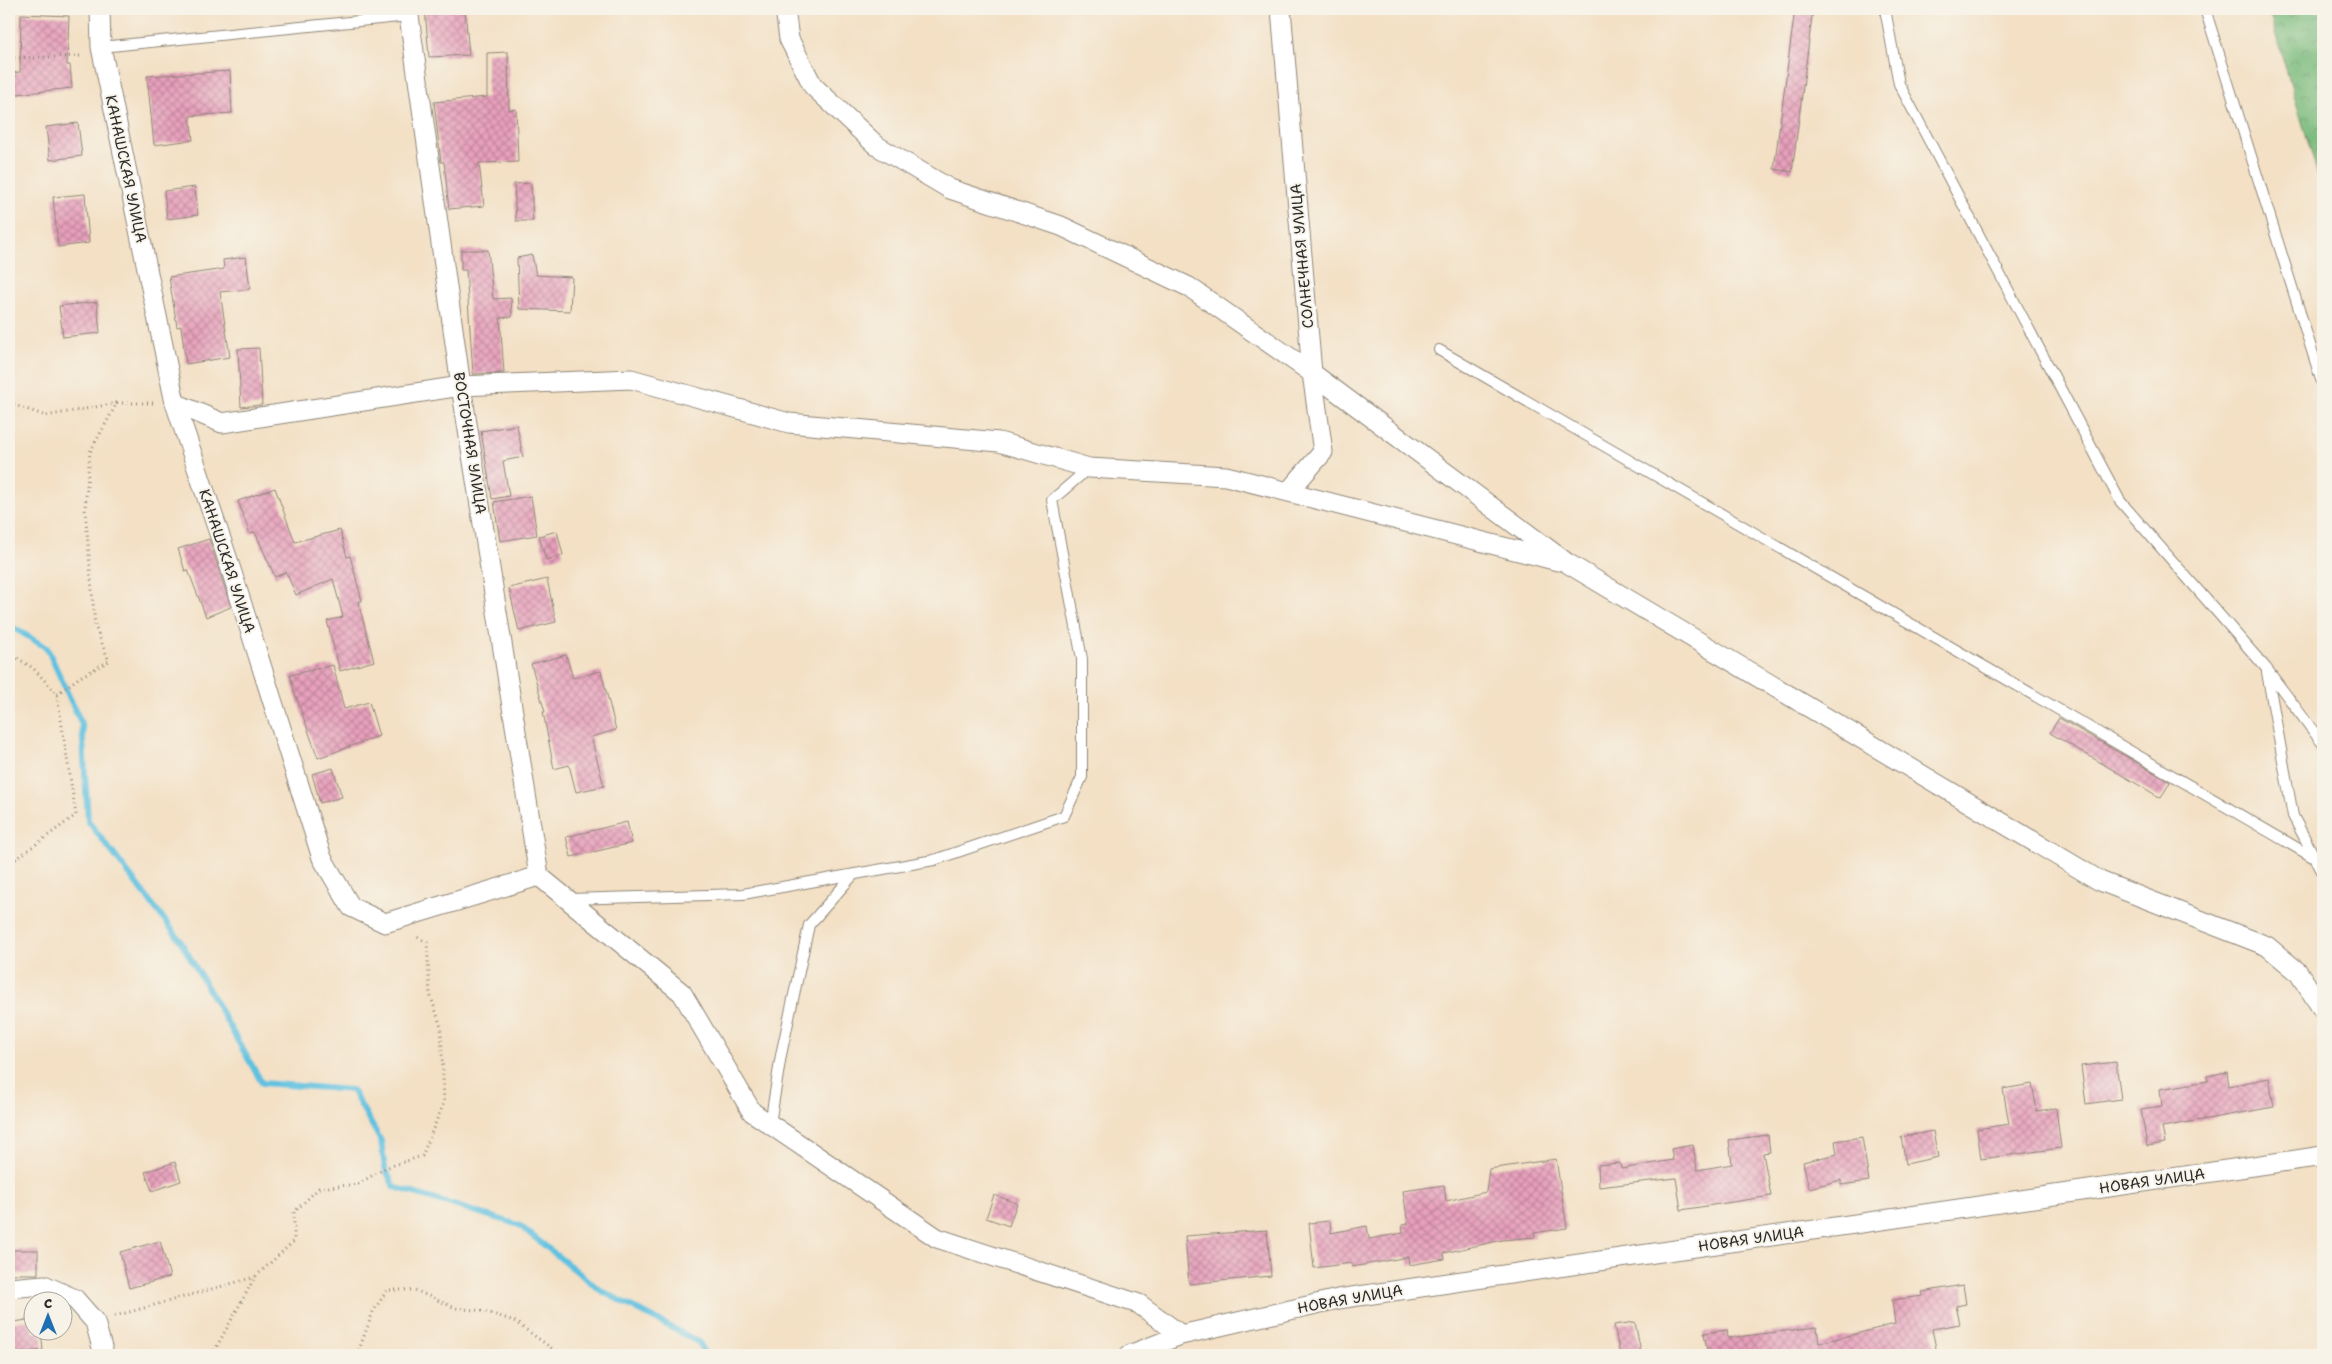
<svg xmlns="http://www.w3.org/2000/svg" width="2332" height="1364" viewBox="0 0 2332 1364" font-family="'Shantell Sans',sans-serif">
  <style>
    .forest { fill: url(#forest-crowns); stroke: #547454 }
    .lines { fill: none; stroke-linecap: round; stroke-linejoin: round }
    .stream { stroke: #61c1e0; stroke-width: 6 }
    .building { fill: url(#building-cross-hatch) }
    .lane-casing { stroke: #8f8678; stroke-width: 12 }
    .street-casing { stroke: #8f8678; stroke-width: 21 }
    .path { stroke: #8f8678; stroke-width: 3; stroke-dasharray: 1 4; stroke-linecap: butt }
    .lane { stroke: #fff; stroke-width: 10 }
    .street { stroke: #fff; stroke-width: 19 }
    .labels { text-anchor: middle; stroke-width: 4; stroke-linejoin: round; paint-order: stroke }
    .street-label { font-size: 15px; fill: #2b2b2b; stroke: #f7f3e8 }
  </style>
  <defs>
    <pattern id="forest-crowns" width="20" height="18" patternUnits="userSpaceOnUse" patternTransform="scale(1.25)"><rect width="20" height="18" fill="#7cbc7e"/><path d="M2 6a3 3 0 1 1 6 0M12 15a3 3 0 1 1 6 0" fill="none" stroke="#669967"/></pattern>
    <pattern id="building-cross-hatch" width="8" height="8" patternUnits="userSpaceOnUse" patternTransform="scale(1.25)"><rect width="8" height="8" fill="#e8a0bc"/><path d="M0 0l8 8M0 8l8-8" fill="none" stroke="#bc8399"/></pattern>
  </defs>
  <rect width="100%" height="100%" fill="#f7f3e8"/>
  <filter id="ink" filterUnits="userSpaceOnUse"><feTurbulence type="fractalNoise" baseFrequency=".02" numOctaves="2"/><feDisplacementMap in="SourceGraphic" scale="10" xChannelSelector="R" yChannelSelector="G"/><feConvolveMatrix kernelMatrix="1 2 1 2 8 2 1 2 1" color-interpolation-filters="sRGB"/></filter>
  <filter id="wash" filterUnits="userSpaceOnUse"><feTurbulence type="fractalNoise" baseFrequency=".0096" numOctaves="4" result="noise"/><feDisplacementMap in="SourceGraphic" scale="20" xChannelSelector="R" yChannelSelector="G"/><feGaussianBlur stdDeviation="1.12" result="paint"/><feColorMatrix in="noise" values="0 0 0 0 0 0 0 0 0 0 0 0 0 0 0 0 0 1.4 0 .05"/><feComposite in="paint" operator="in"/></filter>
  <g filter="url(#wash)">
    <rect width="100%" height="100%" fill="#f3e0c5"/>
    <path class="forest" d="M 2268,9 L 2323,9 L 2323,192 Z"/>
    <g class="lines">
      <path class="stream" d="M 9,625 L 47,648 L 82,725 L 88,821 L 180,940 L 262,1083 L 352,1090 L 381,1141 L 385,1168 L 394,1187 L 519,1225 L 600,1290 L 699,1342 L 705,1355"/>
    </g>
    <g id="blocks">
      <path class="building" d="M 425,9 L 465,9 L 469,55 L 429,57 Z
        M 1795,9 L 1813,9 L 1792,172 L 1774,169 Z
        M 21,14 L 69,16 L 67,65 L 70,65 L 72,88 L 9,95 L 9,73 L 20,72 Z
        M 508,52 L 509,110 L 516,109 L 518,162 L 479,163 L 484,206 L 449,209 L 444,162 L 441,162 L 434,102 L 487,97 L 487,53 Z
        M 230,71 L 232,113 L 190,116 L 193,140 L 154,145 L 147,76 Z
        M 78,123 L 82,156 L 50,160 L 46,127 Z
        M 531,183 L 533,221 L 516,221 L 514,184 Z
        M 195,187 L 198,215 L 167,219 L 164,191 Z
        M 85,194 L 89,243 L 58,247 L 53,197 Z
        M 461,250 L 488,250 L 493,299 L 511,298 L 512,317 L 500,318 L 504,373 L 473,374 L 466,270 L 461,270 Z
        M 532,255 L 536,275 L 572,277 L 570,311 L 519,309 L 517,258 Z
        M 246,257 L 250,289 L 220,292 L 230,357 L 186,364 L 181,326 L 177,327 L 169,277 L 224,269 L 223,260 Z
        M 97,302 L 100,333 L 63,337 L 59,306 Z
        M 259,348 L 262,405 L 241,407 L 238,349 Z
        M 517,425 L 523,457 L 503,461 L 509,496 L 492,499 L 481,431 Z
        M 275,488 L 295,542 L 340,530 L 347,557 L 350,556 L 362,601 L 358,602 L 374,661 L 340,671 L 327,621 L 343,617 L 333,579 L 296,595 L 286,572 L 275,577 L 255,532 L 250,534 L 238,501 Z
        M 531,496 L 537,535 L 500,541 L 494,502 Z
        M 557,531 L 563,555 L 546,560 L 539,536 Z
        M 209,539 L 231,607 L 206,617 L 188,570 L 185,571 L 178,549 Z
        M 547,579 L 556,622 L 519,631 L 509,588 Z
        M 566,655 L 573,678 L 601,671 L 616,730 L 591,737 L 604,786 L 576,792 L 569,765 L 554,769 L 543,712 L 545,712 L 531,664 Z
        M 333,665 L 344,709 L 369,702 L 379,736 L 318,758 L 294,691 L 290,675 Z
        M 2059,718 L 2170,782 L 2161,798 L 2050,733 Z
        M 333,768 L 342,797 L 320,803 L 312,774 Z
        M 627,822 L 632,843 L 571,857 L 566,837 Z
        M 2116,1062 L 2121,1099 L 2086,1104 L 2081,1066 Z
        M 2227,1072 L 2229,1086 L 2269,1078 L 2274,1107 L 2162,1127 L 2165,1143 L 2147,1146 L 2141,1109 L 2162,1106 L 2160,1089 L 2208,1081 L 2207,1076 Z
        M 2032,1084 L 2037,1111 L 2056,1108 L 2061,1148 L 1981,1159 L 1977,1129 L 2009,1124 L 2003,1089 Z
        M 1933,1131 L 1938,1157 L 1906,1164 L 1901,1137 Z
        M 1768,1135 L 1770,1152 L 1763,1153 L 1771,1196 L 1681,1210 L 1676,1178 L 1599,1187 L 1598,1165 L 1620,1163 L 1621,1169 L 1673,1160 L 1671,1149 L 1693,1145 L 1697,1170 L 1732,1164 L 1729,1140 Z
        M 1862,1137 L 1869,1181 L 1841,1185 L 1841,1180 L 1809,1188 L 1803,1162 L 1837,1154 L 1835,1141 Z
        M 1556,1159 L 1567,1228 L 1534,1233 L 1535,1237 L 1502,1240 L 1444,1253 L 1445,1259 L 1409,1265 L 1408,1257 L 1352,1267 L 1352,1263 L 1314,1268 L 1309,1223 L 1330,1221 L 1331,1233 L 1367,1226 L 1369,1239 L 1403,1233 L 1402,1225 L 1408,1224 L 1403,1191 L 1444,1185 L 1446,1201 L 1486,1192 L 1489,1169 Z
        M 175,1162 L 181,1181 L 152,1191 L 145,1172 Z
        M 994,1195 L 1017,1203 L 1009,1226 L 986,1218 Z
        M 1267,1230 L 1271,1276 L 1189,1284 L 1185,1236 Z
        M 160,1241 L 170,1277 L 129,1288 L 120,1252 Z
        M 10,1250 L 38,1250 L 38,1274 L 10,1274 Z
        M 1963,1285 L 1966,1304 L 1956,1306 L 1960,1324 L 1932,1329 L 1937,1353 L 1926,1355 L 1708,1355 L 1704,1333 L 1727,1330 L 1728,1338 L 1817,1327 L 1819,1343 L 1895,1324 L 1892,1300 L 1923,1296 L 1922,1292 Z
        M 32,1319 L 32,1332 L 41,1332 L 43,1350 L 11,1354 L 9,1323 Z
        M 1635,1322 L 1641,1353 L 1620,1355 L 1614,1325 Z"/>
    </g>
  </g>
  <g filter="url(#ink)">
    <use href="#blocks" fill-opacity="0" stroke="#8f8678" stroke-width="1"/>
    <g class="lines">
      <defs>
        <path id="lane" d="M 1885,9 L 1899,84 L 2120,501 L 2266,668 L 2323,744
          M 2205,9 L 2323,386
          M 101,47 L 409,16
          M 1439,350 L 2323,863
          M 2267,672 L 2293,816 L 2323,873
          M 569,899 L 743,894 L 934,860 L 1064,816 L 1082,777 L 1082,659 L 1052,500 L 1089,468
          M 770,1124 L 781,1055 L 809,925 L 854,874"/>
        <path id="street" d="M 100,9 L 101,47 L 175,403 L 227,557 L 322,858 L 351,907 L 385,923 L 539,876
          M 408,9 L 461,386 L 539,876
          M 785,9 L 789,39 L 813,86 L 877,146 L 950,189 L 1061,226 L 1189,287 L 1312,373 L 1567,563 L 2100,881 L 2267,946 L 2298,972 L 2323,1010
          M 1281,9 L 1312,373 L 1323,452 L 1290,490
          M 175,403 L 222,423 L 461,386 L 631,379 L 789,423 L 999,442 L 1089,468 L 1226,476 L 1558,561
          M 539,876 L 682,993 L 752,1112 L 937,1238 L 1139,1304 L 1181,1335
          M 9,1288 L 44,1285 L 75,1299 L 95,1322 L 104,1355
          M 1129,1355 L 1181,1335 L 1338,1299 L 2323,1156"/>
      </defs>
      <use href="#lane" class="lane-casing"/>
      <use href="#street" class="street-casing"/>
      <path class="path" d="M 9,58 L 83,56
        M 9,403 L 46,416 L 117,403
        M 9,653 L 33,668 L 57,694 L 76,815 L 9,864
        M 57,694 L 80,677 L 109,661 L 95,626 L 85,508 L 90,452 L 117,403 L 155,403
        M 115,1316 L 255,1277
        M 212,1355 L 255,1277 L 294,1241 L 294,1212 L 319,1188 L 358,1184 L 385,1168 L 422,1156 L 444,1102 L 441,1027 L 430,994 L 427,942 L 415,936
        M 357,1355 L 373,1312 L 387,1290 L 415,1290 L 455,1308 L 484,1311 L 514,1321 L 561,1355"/>
      <use href="#lane" class="lane"/>
      <use href="#street" class="street"/>
    </g>
  </g>
  <g class="labels">
    <g class="street-label">
      <text transform="translate(126 169) rotate(78)" y="5">КАНАШСКАЯ УЛИЦА</text>
      <text transform="translate(1302 256) rotate(-95)" y="5">СОЛНЕЧНАЯ УЛИЦА</text>
      <text transform="translate(470 443) rotate(81)" y="5">ВОСТОЧНАЯ УЛИЦА</text>
      <text transform="translate(227 561) rotate(72)" y="5">КАНАШСКАЯ УЛИЦА</text>
      <text transform="translate(2152 1181) rotate(-8)" y="5">НОВАЯ УЛИЦА</text>
      <text transform="translate(1751 1239) rotate(-8)" y="5">НОВАЯ УЛИЦА</text>
      <text transform="translate(1350 1299) rotate(-10)" y="5">НОВАЯ УЛИЦА</text>
    </g>
  </g>
  <rect width="2332" height="1364" fill="none" stroke="#f7f3e8" stroke-width="30"/>
  <g transform="translate(48 1316)"><circle r="24" fill="#f7f3e8" stroke="#a5a39c"/>
  <path d="M0-4L9 19L0 12L-9 19Z" fill="#1f6fb2"/>
  <text y="-8" font-size="14" font-weight="bold" text-anchor="middle" fill="#2b2b2b">С</text>
  </g>
</svg>
